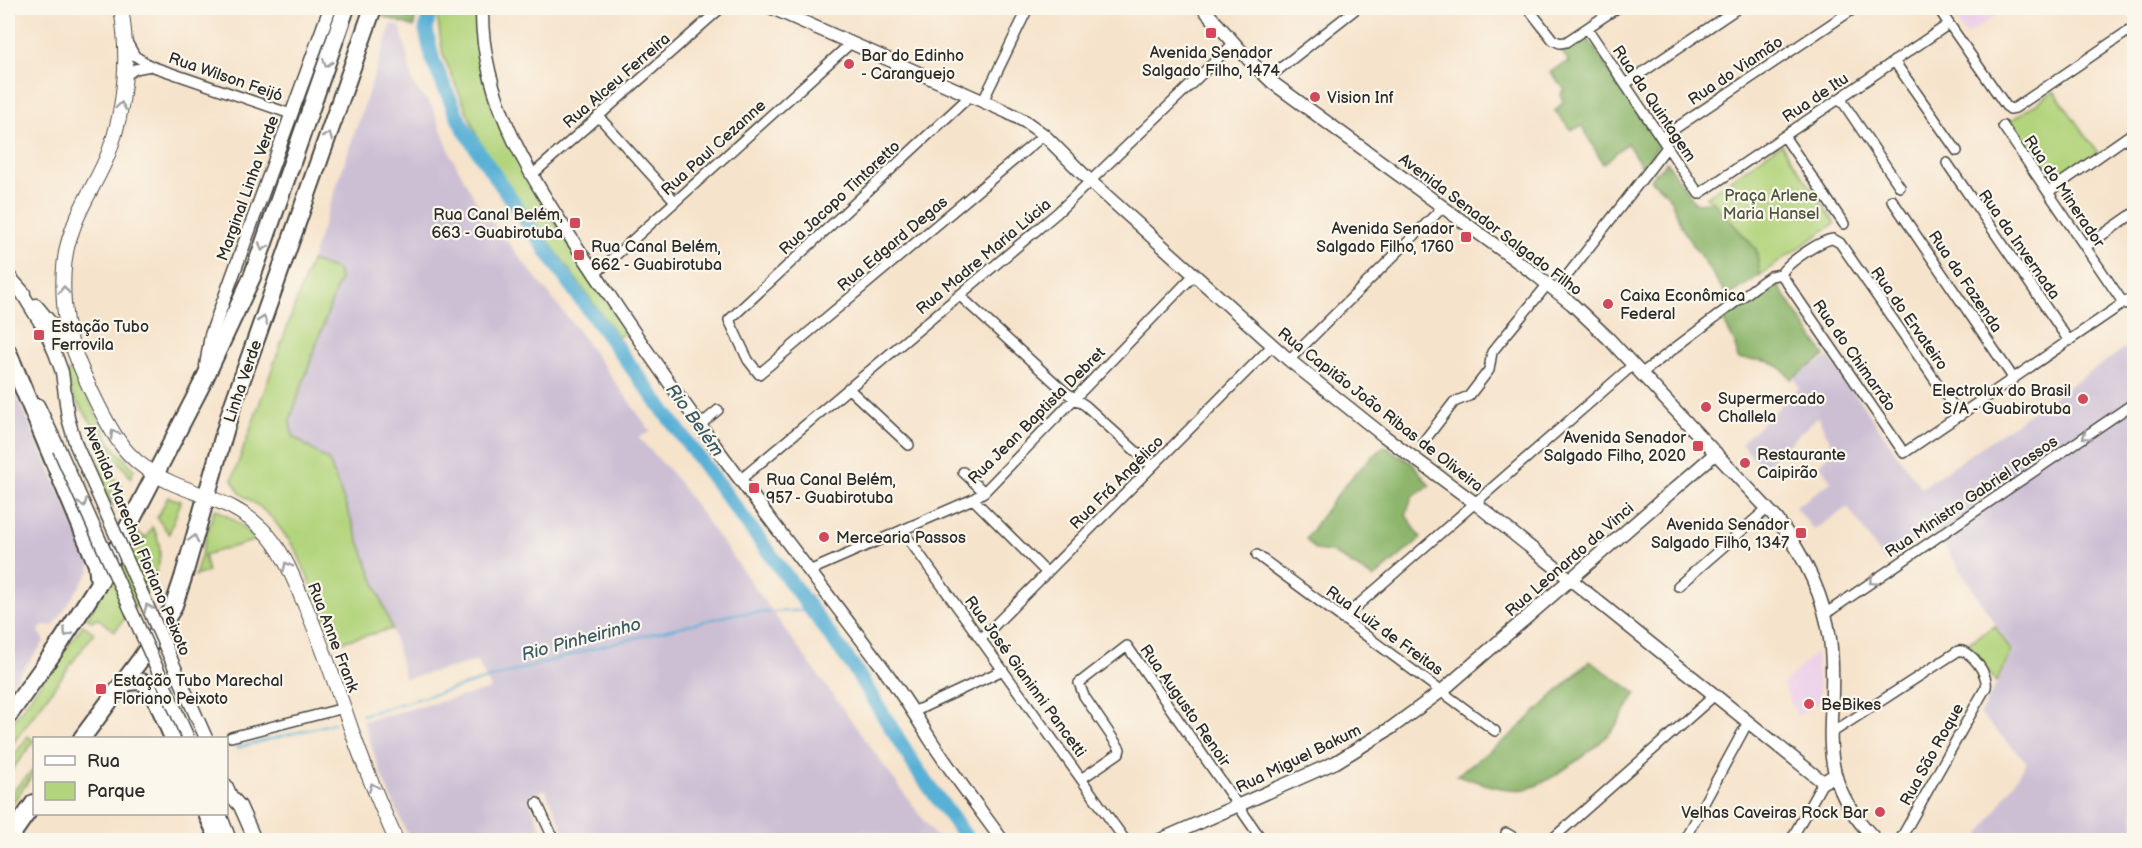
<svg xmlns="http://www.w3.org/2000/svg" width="2142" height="848" viewBox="0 0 2142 848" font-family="'Balsamiq Sans',sans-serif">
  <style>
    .built { fill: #edd1e9 }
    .industrial { fill: #ccbfd4 }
    .green { fill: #b2d47c; stroke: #6e8054; stroke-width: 1.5 }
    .forest { fill: #8db66c; stroke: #5c704c; stroke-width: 1.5 }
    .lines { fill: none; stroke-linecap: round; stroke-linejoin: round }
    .stream { stroke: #58b0d5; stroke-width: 2 }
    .river { stroke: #58b0d5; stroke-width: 15 }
    .street-casing { stroke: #494743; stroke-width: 12 }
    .secondary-casing { stroke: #494743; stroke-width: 15 }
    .primary-casing { stroke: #494743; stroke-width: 16 }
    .highway-casing { stroke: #494743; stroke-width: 20 }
    .street { stroke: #fff; stroke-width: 9 }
    .secondary { stroke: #fff; stroke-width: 12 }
    .primary { stroke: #fff; stroke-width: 14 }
    .highway { stroke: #fff; stroke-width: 16 }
    .secondary-bridge-casing { stroke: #494743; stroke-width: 15; stroke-linecap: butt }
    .secondary-bridge { stroke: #fff; stroke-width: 12 }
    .oneway { stroke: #a0a0a0 }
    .poi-dot { fill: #d1495b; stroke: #fbf7ec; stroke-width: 2 }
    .labels { text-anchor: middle; stroke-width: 4.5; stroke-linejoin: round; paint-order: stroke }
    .poi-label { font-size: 16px; fill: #2b2b2b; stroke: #fbf7ec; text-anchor: start }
    .street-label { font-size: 16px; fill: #2b2b2b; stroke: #fbf7ec }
    .park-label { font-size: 16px; fill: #4d553f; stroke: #fbf7ec }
    .water-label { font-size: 18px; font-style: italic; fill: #3b5a66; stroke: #fbf7ec }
  </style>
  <rect width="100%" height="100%" fill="#fbf7ec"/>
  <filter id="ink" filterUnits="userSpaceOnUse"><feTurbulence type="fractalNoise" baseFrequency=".0167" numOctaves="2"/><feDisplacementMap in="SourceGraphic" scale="12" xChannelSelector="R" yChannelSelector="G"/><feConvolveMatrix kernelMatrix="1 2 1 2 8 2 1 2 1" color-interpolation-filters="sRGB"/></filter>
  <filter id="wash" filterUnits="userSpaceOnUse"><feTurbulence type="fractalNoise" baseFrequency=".008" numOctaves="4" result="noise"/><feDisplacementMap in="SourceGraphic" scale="24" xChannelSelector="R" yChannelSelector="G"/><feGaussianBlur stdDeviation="1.35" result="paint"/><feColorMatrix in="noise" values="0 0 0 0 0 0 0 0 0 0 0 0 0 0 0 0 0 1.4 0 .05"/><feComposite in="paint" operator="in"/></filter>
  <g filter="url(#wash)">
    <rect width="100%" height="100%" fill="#f6e3cb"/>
    <path class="built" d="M 1947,8 L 2008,8 L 1966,35 Z
      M 1816,654 L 1820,701 L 1797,717 L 1783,684 L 1813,655 Z"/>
    <path class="industrial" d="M 392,23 L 401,27 L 413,85 L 432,106 L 452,157 L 478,205 L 576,328 L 651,432 L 638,437 L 671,472 L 938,840 L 568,840 L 545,789 L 528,797 L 546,840 L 410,840 L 381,774 L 363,721 L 491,689 L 478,661 L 405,679 L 392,629 L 329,461 L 294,437 L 291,429 L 290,420 L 337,270 L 311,261 Z
      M 2134,342 L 2134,840 L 1977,840 L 2027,762 L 1980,714 L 2014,652 L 1934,530 L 1884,560 L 1848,507 L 1814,530 L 1795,507 L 1831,482 L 1820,464 L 1834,449 L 1818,417 L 1763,468 L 1741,443 L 1799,388 L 1794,377 L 1829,357 L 1921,488 Z
      M 8,376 L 90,559 L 90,571 L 53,626 L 44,625 L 39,630 L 44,642 L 8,689 Z"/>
    <path class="green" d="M 436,8 L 477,8 L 477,35 L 489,98 L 505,136 L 530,183 L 626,332 L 618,337 L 484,152 L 443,55 Z
      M 2054,91 L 2098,153 L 2052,185 L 2008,123 Z
      M 1781,144 L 1835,223 L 1760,275 L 1756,249 L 1713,202 L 1706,197 Z
      M 311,261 L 337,270 L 340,278 L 293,411 L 290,420 L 291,429 L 294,437 L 329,461 L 392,629 L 336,643 L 296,550 L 274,520 L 261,508 L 240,493 L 232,480 Z
      M 74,370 L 111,444 L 134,469 L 131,478 L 72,395 L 66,373 Z
      M 82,437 L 124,490 L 113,507 Z
      M 168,497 L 181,501 L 169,534 L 157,518 Z
      M 216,509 L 237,522 L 257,540 L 204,555 L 208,572 L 195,576 L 214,510 Z
      M 152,527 C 177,565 137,602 115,631 L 97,618 L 92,621 L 87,618 L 135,532 L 146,538 Z
      M 83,625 L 94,633 L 8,750 L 8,728 Z
      M 1995,626 L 2012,652 L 1996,682 L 1967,644 Z
      M 28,736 L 34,741 L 8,775 L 8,764 Z
      M 34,769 L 34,773 L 11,805 L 8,803 L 8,796 Z"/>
    <path class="forest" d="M 385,8 L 416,8 L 414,27 L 382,16 Z
      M 1586,36 L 1659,145 L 1642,167 L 1627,143 L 1603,164 L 1582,126 L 1571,130 L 1555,111 L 1563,102 L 1561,94 L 1565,90 L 1550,72 L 1569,61 L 1561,51 Z
      M 1667,162 L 1695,203 L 1713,202 L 1756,249 L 1760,275 L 1728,297 L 1681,227 L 1674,207 L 1667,194 L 1650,179 Z
      M 1776,282 L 1825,356 L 1791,379 C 1776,358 1762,360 1738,359 L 1735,343 L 1723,320 Z
      M 1384,446 L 1413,464 L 1430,486 L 1412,497 L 1406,515 L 1421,538 L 1374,578 L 1332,552 L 1316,550 L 1306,539 C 1328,505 1353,471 1384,446 Z
      M 1590,661 L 1636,693 C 1629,704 1622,717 1614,728 C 1601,745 1545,787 1524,789 C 1503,792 1476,781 1457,775 L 1511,735 Z"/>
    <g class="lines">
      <path class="stream" d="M 362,715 L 609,644 L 734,614 L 810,610
        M 236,748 L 334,723"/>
      <path class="river" d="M 430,8 L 426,30 L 433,61 L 460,122 L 478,151 L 569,283 L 853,666 L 918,771 L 968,840"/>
    </g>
  </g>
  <g filter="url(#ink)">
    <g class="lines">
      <defs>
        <path id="street" d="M 1528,8 L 1553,40 L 1560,43 L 1566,42 L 1617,8
          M 1938,8 L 2006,106 L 2010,109 L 2015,108 L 2134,27
          M 1587,28 L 1699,194 L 1949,24
          M 127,42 L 135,56 L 151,66 L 291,114
          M 1894,61 L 1957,151
          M 125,76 L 135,69 L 151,66
          M 1268,78 L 1357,8
          M 1625,84 L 1738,8
          M 970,96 L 729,320 L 748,360 L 759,374 L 1044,135
          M 1840,98 L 1900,187
          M 983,101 L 1028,8
          M 598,116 L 675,201
          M 2003,126 L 2124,304
          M 1784,136 L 1844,224
          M 1661,138 L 1855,8
          M 1947,163 L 2069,341
          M 532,175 L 721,8
          M 2048,192 L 2134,132
          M 1892,200 L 2014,379
          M 2085,247 L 2134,213
          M 595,274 L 851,43
          M 1781,274 L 1904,453 L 2134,296
          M 1556,290 L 1667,147
          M 959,295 L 1064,391 L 1086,406 L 1152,466
          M 1289,360 L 1443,207
          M 1642,373 L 1762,282 L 1771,276 L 1781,274 C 1787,263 1821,240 1833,239 L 1840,243 L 1960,416
          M 848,388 L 909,445
          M 699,426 L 718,410
          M 1424,441 L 1454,402 L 1469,396 L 1489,370 L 1492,352 L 1548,284
          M 963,472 L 984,492
          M 740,480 L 1057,213 L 1234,43
          M 973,499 L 1047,573
          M 902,530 L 1125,840
          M 1257,555 L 1495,731
          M 809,571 L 973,499 L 984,492 L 1194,275
          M 1678,586 L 1768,508
          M 1825,614 L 2134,403
          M 1342,619 L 1633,365
          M 981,639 L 1272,346
          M 913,712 L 1003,670
          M 1830,734 L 1958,651 C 1970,648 1989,675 1986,687 L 1900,840
          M 231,737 L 344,708
          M 1081,779 L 1119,753 L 1120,749 L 1084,696 L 1079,683 L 1127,646 L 1262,840
          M 537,803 L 554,840
          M 1506,833 L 1518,840
          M 1551,840 L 1715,695
          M 1684,840 L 1748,722
          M 1791,840 L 1823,782"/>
        <path id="secondary" d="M 482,8 C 480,116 552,208 609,295 C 693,422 788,542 880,664 C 898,688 914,713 930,739 C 952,773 978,807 1002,840
          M 772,8 L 1007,112 L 1026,122 L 1044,135 L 1090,181 L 1289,360 L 1384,436 L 1475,503 L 1823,782 L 1835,775
          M 1203,8 L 1250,61 L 1273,83 L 1536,275 L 1572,304 L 1608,338 L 1777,519 C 1803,554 1824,595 1830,639 C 1841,722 1806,770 1876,840
          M 8,275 L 24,293
          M 19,288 L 46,332 L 55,353 L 62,372 L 68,418 L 76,445
          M 36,305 L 71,347
          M 206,366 L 211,335 L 330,8
          M 38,405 L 59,449
          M 226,785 L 231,796 L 240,806 L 255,840
          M 220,814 L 230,840
          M 1160,840 L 1336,762 L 1391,728 L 1443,690 L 1716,453"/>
        <path id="primary" d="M 121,8 C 129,55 126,106 109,152 C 99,179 81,203 72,231 C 61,259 62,292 66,322 C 71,353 107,430 128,453 C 140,466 156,476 172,483 C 206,498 234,502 262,529 C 281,547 291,572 301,596 C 322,642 337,689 354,737 C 366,772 381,806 396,840"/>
        <path id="highway" d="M 8,352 L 97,565 L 99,583
          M 123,684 C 134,680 143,679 152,689 L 173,738
          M 8,716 L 61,642 L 99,583 L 203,382 L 252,277 L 346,8
          M 82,738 L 140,660 L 173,608 L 183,578 L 231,410 L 373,8
          M 207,814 L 219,840
          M 8,840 L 34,803"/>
      </defs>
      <use href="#street" class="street-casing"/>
      <use href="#secondary" class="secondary-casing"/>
      <use href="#primary" class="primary-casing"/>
      <use href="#highway" class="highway-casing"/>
      <use href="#street" class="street"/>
      <use href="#secondary" class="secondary"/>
      <use href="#primary" class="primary"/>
      <use href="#highway" class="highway"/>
      <defs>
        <path id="secondary-bridge" d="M 76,445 L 206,738
          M 59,449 L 188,738"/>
      </defs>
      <use href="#secondary-bridge" class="secondary-bridge-casing"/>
      <use href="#secondary-bridge" class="secondary-bridge"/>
    </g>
    <defs><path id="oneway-chevron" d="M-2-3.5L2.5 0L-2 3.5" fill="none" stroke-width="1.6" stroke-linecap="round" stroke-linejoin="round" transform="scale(1.5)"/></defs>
    <g class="oneway">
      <use href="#oneway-chevron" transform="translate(327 63) rotate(109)"/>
      <use href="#oneway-chevron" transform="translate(121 106) rotate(-82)"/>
      <use href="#oneway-chevron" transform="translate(328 136) rotate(-71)"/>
      <use href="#oneway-chevron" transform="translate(263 247) rotate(109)"/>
      <use href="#oneway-chevron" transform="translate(64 290) rotate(-91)"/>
      <use href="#oneway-chevron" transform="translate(263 320) rotate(-71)"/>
      <use href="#oneway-chevron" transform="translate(114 434) rotate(-121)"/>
      <use href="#oneway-chevron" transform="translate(2086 436) rotate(146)"/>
      <use href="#oneway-chevron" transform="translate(83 503) rotate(66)"/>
      <use href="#oneway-chevron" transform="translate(194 539) rotate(-75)"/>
      <use href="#oneway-chevron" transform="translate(287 566) rotate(-116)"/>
      <use href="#oneway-chevron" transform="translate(1873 581) rotate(146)"/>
      <use href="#oneway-chevron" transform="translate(148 608) rotate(-114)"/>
      <use href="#oneway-chevron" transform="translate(67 633) rotate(124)"/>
      <use href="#oneway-chevron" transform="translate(373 787) rotate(-113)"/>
    </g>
  </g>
  <g class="poi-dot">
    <rect x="1205" y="27" width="12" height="12" rx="3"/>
    <circle cx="849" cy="64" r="6"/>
    <circle cx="1315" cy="97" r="6"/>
    <rect x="569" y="217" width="12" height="12" rx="3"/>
    <rect x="1460" y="231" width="12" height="12" rx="3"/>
    <rect x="573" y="249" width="12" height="12" rx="3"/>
    <circle cx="1608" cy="304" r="6"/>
    <rect x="33" y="329" width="12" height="12" rx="3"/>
    <circle cx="2083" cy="399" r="6"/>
    <circle cx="1706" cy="407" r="6"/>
    <rect x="1692" y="440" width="12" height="12" rx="3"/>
    <circle cx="1745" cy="463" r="6"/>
    <rect x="748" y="482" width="12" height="12" rx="3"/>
    <rect x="1795" y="527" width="12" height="12" rx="3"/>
    <circle cx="824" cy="537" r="6"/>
    <rect x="95" y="683" width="12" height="12" rx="3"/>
    <circle cx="1809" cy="704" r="6"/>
    <circle cx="1880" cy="812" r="6"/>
  </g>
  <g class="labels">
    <g class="poi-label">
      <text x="1211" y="58" text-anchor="middle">Avenida Senador<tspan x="1211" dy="18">Salgado Filho, 1474</tspan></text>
      <text x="861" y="61">Bar do Edinho<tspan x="861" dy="18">- Caranguejo</tspan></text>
      <text x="1327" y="103">Vision Inf</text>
      <text x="563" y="220" text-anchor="end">Rua Canal Belém,<tspan x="563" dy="18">663 - Guabirotuba</tspan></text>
      <text x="1454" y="234" text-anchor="end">Avenida Senador<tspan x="1454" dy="18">Salgado Filho, 1760</tspan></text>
      <text x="591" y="252">Rua Canal Belém,<tspan x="591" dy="18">662 - Guabirotuba</tspan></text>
      <text x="1620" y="301">Caixa Econômica<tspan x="1620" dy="18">Federal</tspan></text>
      <text x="51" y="332">Estação Tubo<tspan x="51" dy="18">Ferrovila</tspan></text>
      <text x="2071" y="396" text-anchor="end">Electrolux do Brasil<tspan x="2071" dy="18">S/A - Guabirotuba</tspan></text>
      <text x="1718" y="404">Supermercado<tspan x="1718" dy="18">Challela</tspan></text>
      <text x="1686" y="443" text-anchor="end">Avenida Senador<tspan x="1686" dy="18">Salgado Filho, 2020</tspan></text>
      <text x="1757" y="460">Restaurante<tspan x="1757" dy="18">Caipirão</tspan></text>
      <text x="766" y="485">Rua Canal Belém,<tspan x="766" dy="18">957 - Guabirotuba</tspan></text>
      <text x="1789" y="530" text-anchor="end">Avenida Senador<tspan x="1789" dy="18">Salgado Filho, 1347</tspan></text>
      <text x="836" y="543">Mercearia Passos</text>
      <text x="113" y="686">Estação Tubo Marechal<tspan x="113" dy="18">Floriano Peixoto</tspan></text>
      <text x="1821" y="710">BeBikes</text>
      <text x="1868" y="818" text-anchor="end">Velhas Caveiras Rock Bar</text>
    </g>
    <g class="street-label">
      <text transform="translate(1735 70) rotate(-34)" y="6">Rua do Viamão</text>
      <text transform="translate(226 76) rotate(19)" y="6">Rua Wilson Feijó</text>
      <text transform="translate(616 80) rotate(-41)" y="6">Rua Alceu Ferreira</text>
      <text transform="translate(1815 97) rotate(-34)" y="6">Rua de Itu</text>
      <text transform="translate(1655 103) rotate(56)" y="6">Rua da Quintagem</text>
      <text transform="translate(713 147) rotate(-42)" y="6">Rua Paul Cezanne</text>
      <text transform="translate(247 188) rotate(-70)" y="6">Marginal Linha Verde</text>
      <text transform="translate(2065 191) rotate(56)" y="6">Rua do Minerador</text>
      <text transform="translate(839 197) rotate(-43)" y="6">Rua Jacopo Tintoretto</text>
      <text transform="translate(1491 224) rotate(37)" y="6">Avenida Senador Salgado Filho</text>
      <text transform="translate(892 243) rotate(-40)" y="6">Rua Edgard Degas</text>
      <text transform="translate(2020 244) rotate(55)" y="6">Rua da Invernada</text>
      <text transform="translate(983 256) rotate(-40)" y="6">Rua Madre Maria Lúcia</text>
      <text transform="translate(1966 281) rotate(56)" y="6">Rua da Fazenda</text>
      <text transform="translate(1910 318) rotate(55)" y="6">Rua do Ervateiro</text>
      <text transform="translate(1855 355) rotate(55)" y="6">Rua do Chimarrão</text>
      <text transform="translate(242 381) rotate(-71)" y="6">Linha Verde</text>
      <text transform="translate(1381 409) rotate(38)" y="6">Rua Capitão João Ribas de Oliveira</text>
      <text transform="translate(1036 415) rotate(-45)" y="6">Rua Jean Baptista Debret</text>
      <text transform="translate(1116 482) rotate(-45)" y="6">Rua Frá Angélico</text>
      <text transform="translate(1971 496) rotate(-34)" y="6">Rua Ministro Gabriel Passos</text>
      <text transform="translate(138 540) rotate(67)" y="6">Avenida Marechal Floriano Peixoto</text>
      <text transform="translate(1569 559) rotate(-41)" y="6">Rua Leonardo da Vinci</text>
      <text transform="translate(1385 630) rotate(36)" y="6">Rua Luiz de Freitas</text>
      <text transform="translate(334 637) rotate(69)" y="6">Rua Anne Frank</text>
      <text transform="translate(1026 676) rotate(54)" y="6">Rua José Gianinni Pancetti</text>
      <text transform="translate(1186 705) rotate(55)" y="6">Rua Augusto Renoir</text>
      <text transform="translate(1931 754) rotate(-61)" y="6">Rua São Roque</text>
      <text transform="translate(1298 758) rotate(-26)" y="6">Rua Miguel Bakum</text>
    </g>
    <g class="park-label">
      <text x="1771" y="201">Praça Arlene<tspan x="1771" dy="18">Maria Hansel</tspan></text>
    </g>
    <g class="water-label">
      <text transform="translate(695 420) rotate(54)" y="6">Rio Belém</text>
      <text transform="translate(581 639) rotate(-15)" y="6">Rio Pinheirinho</text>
    </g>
  </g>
  <rect width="2142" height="848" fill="none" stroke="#fbf7ec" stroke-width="30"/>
  <rect x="33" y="737" width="195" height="78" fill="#fbf7ec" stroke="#a8a59f" stroke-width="1.5"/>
  <rect x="45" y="756" width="30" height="9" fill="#ffffff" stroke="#a8a59f" stroke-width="1.5"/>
  <text x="87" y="767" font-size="18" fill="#2b2b2b">Rua</text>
  <rect x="45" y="782" width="30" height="18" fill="#b2d47c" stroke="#a8a59f" stroke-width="1.5"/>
  <text x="87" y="797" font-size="18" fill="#2b2b2b">Parque</text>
</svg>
